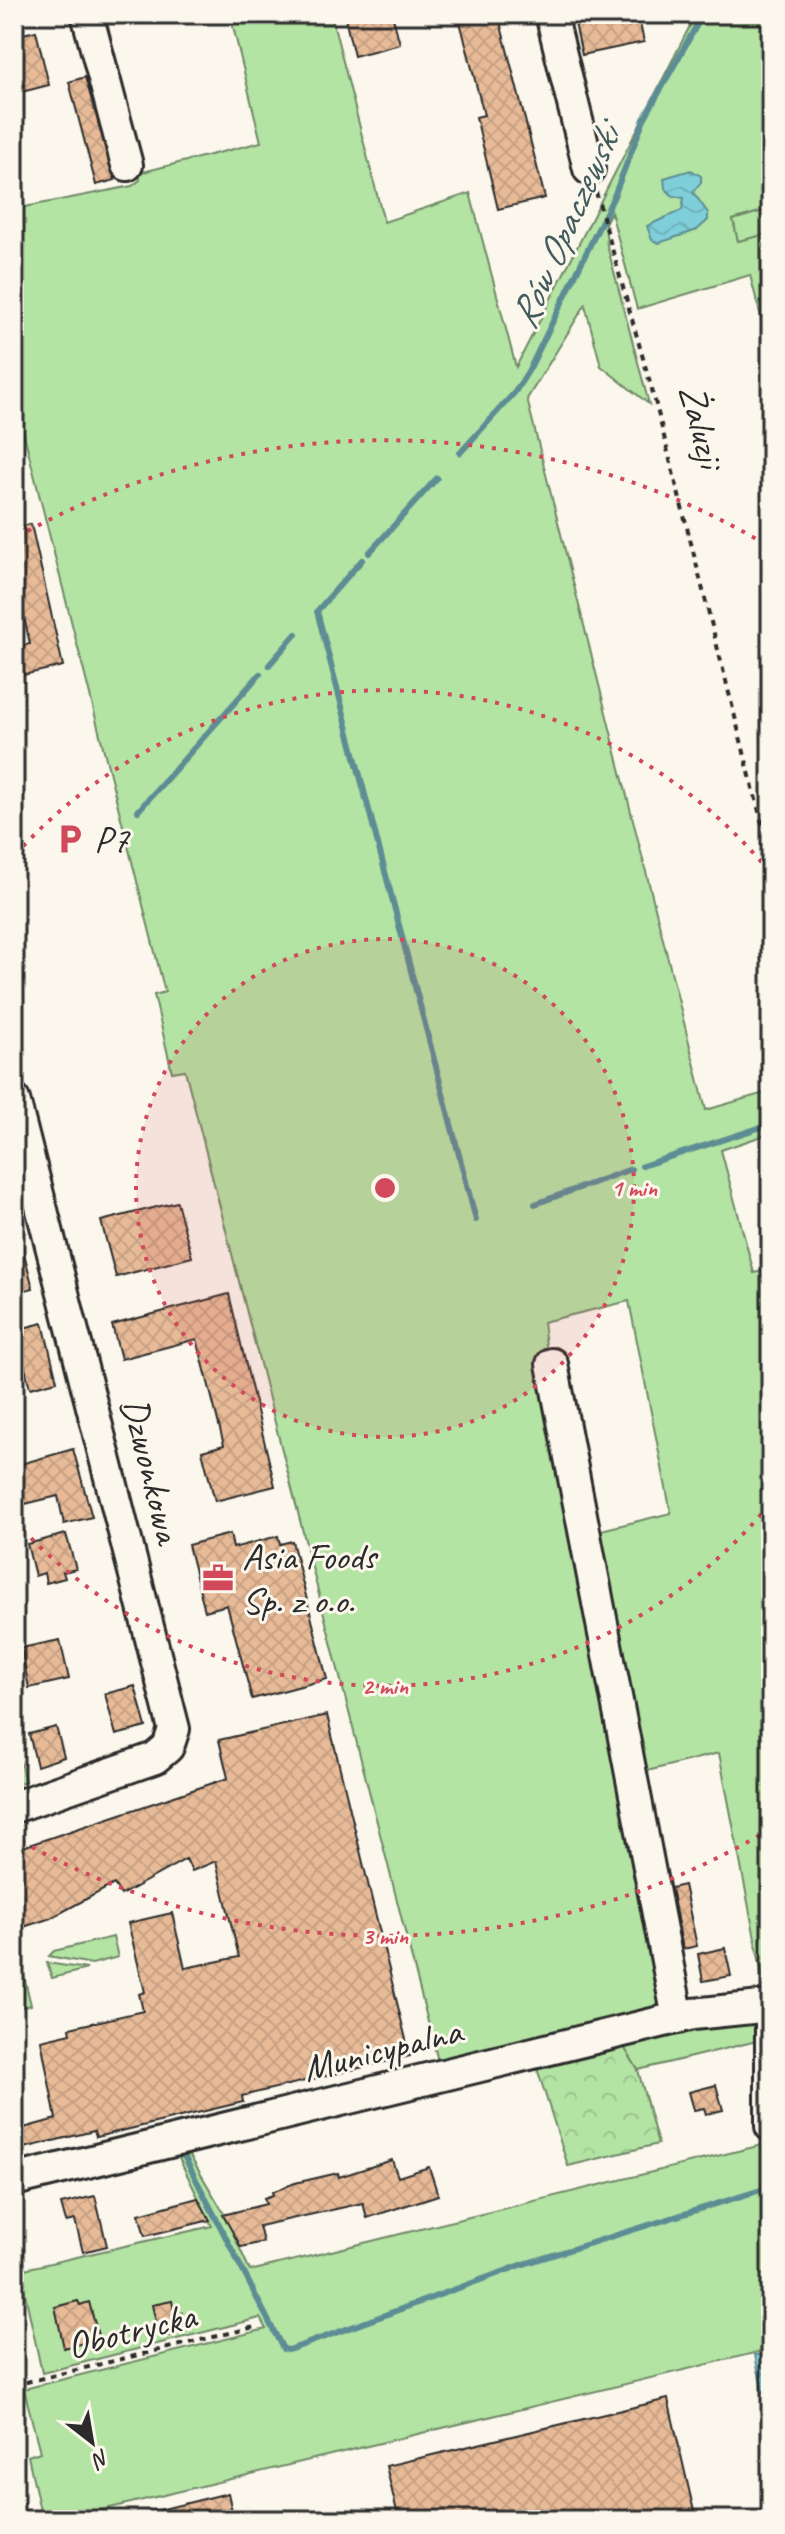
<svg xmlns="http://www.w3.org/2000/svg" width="785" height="2534" viewBox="0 0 785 2534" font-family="Caveat,sans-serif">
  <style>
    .green { fill: #b3e4a3; stroke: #6f8867; stroke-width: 2 }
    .forest { fill: url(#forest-crowns); stroke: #6f8867; stroke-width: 2 }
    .water { fill: url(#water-waves); stroke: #5d8d94; stroke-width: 2 }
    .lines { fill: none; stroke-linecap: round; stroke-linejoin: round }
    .stream { stroke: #5d8d94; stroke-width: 6 }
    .building { fill: url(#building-cross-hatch); stroke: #2b2b2b; stroke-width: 2 }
    .minor-casing { stroke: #2b2b2b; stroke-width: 36 }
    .path { stroke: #2b2b2b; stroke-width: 4; stroke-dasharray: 6 6; stroke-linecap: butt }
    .minor { stroke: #fbf7ec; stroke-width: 30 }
    .ring { fill: none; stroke: #d1495b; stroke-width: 4; stroke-dasharray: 4 8 }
    .labels { text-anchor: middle; stroke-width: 6; stroke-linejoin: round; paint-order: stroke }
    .street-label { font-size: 38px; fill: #2b2b2b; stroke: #fbf7ec }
    .poi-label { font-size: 38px; fill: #2b2b2b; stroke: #fbf7ec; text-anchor: start }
    .water-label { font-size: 40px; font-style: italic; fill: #445c60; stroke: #fbf7ec }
    .centre { fill: #d1495b; stroke: #fbf7ec; stroke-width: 4 }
    .ring-label { font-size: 24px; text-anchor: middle; font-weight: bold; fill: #d1495b; stroke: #fbf7ec; stroke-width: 6; stroke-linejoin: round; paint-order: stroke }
  </style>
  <defs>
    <pattern id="forest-crowns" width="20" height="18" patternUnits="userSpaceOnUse" patternTransform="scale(2)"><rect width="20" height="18" fill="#b3e4a3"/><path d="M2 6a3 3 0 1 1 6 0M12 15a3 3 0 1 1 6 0" fill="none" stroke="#9ac48c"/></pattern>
    <pattern id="water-waves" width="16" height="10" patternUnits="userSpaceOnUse" patternTransform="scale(2)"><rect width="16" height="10" fill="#7fcfda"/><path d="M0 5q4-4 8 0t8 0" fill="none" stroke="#6eb2bb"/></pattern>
    <pattern id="building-cross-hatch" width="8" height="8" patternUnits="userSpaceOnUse" patternTransform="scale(2)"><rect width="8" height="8" fill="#e8bb98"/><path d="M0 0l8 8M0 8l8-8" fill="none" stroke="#c7a183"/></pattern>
  </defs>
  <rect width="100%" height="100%" fill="#fbf7ec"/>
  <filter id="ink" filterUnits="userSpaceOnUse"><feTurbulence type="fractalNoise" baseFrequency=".0125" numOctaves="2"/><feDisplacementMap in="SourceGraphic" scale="16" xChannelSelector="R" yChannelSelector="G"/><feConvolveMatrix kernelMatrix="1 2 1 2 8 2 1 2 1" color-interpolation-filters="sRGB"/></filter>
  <g filter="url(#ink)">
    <path class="green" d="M 230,14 L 331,14 L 384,222 L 470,193 L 516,367 L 696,14 L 771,14 L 771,165 L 760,191 L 771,203 L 770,209 L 733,220 L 738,241 L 771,233 L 771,355 L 750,275 L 637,309 L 611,212 L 605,223 L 607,245 L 649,404 L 601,366 L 585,305 L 527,399 L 706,1110 L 771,1091 L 771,1133 L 721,1150 L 754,1273 L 771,1269 L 771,1998 L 765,1990 L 719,1753 L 639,1773 L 593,1532 L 671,1513 L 629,1301 L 543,1322 L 555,1414 L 666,2013 L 439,2065 L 185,1070 L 172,1072 L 154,995 L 165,992 L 14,395 L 14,209 L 132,186 L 140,180 L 139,173 L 261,142 Z
      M 14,1736 L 25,1781 L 14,1785 Z
      M 113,1937 L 118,1957 L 92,1964 L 49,1956 L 54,1951 Z
      M 47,1963 L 87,1969 L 52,1978 Z
      M 18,1969 L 24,1976 L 31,2005 L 23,2007 L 19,1993 L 14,1994 L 14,1970 Z
      M 745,2014 L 756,2017 L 757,2041 L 638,2070 L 622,2044 Z
      M 766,2144 L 771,2201 L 771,2349 L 60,2520 L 42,2520 L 28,2456 L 40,2452 L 24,2389 L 266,2329 L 260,2318 L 42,2373 L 20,2270 L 212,2226 L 177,2154 L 187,2151 L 225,2215 L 250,2271 Z"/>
    <path class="forest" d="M 771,203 L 771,233 L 738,241 L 733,220 L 770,209 Z
      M 622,2044 L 638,2070 L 658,2144 L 568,2166 L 536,2065 Z"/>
    <path class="water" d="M 691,170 L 701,176 L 701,182 L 693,192 L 708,213 L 708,220 L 697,230 L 659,243 L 652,240 L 647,226 L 682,210 L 684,198 L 673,196 L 665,188 L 664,178 Z
      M 771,2354 L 771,2431 L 755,2355 Z"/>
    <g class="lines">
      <path class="stream" d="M 460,453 L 515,392 L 530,368 L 614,196 L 644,119 L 703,14
        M 369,553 L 437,478
        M 362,560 L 317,611 L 476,1220
        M 269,665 L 296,634
        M 138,811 L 260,674
        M 642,1166 L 771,1124
        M 535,1204 L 631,1169
        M 183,2154 L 283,2349 L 289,2350 L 524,2264 L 764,2189"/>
    </g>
    <path class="building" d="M 344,14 L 392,14 L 400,44 L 354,56 Z
      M 458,14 L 498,14 L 545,198 L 498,209 L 476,117 L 484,115 Z
      M 573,14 L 638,14 L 644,42 L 582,55 Z
      M 36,31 L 49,85 L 14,94 L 14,36 Z
      M 85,77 L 115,180 L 96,185 L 69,82 Z
      M 31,524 L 63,666 L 14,677 L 14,647 L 30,644 L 14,572 L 14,528 Z
      M 177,1202 L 192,1257 L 116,1277 L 101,1221 Z
      M 14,1238 L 20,1238 L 33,1288 L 14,1293 Z
      M 229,1294 L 275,1486 L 215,1501 L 202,1451 L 224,1445 L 197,1339 L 121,1359 L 112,1325 Z
      M 43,1323 L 57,1381 L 30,1388 L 15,1330 Z
      M 73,1449 L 92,1517 L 64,1524 L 58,1496 L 25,1504 L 20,1486 L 14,1488 L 14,1466 Z
      M 66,1534 L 76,1569 L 63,1572 L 65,1578 L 46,1583 L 44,1573 L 35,1576 L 27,1544 Z
      M 230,1534 L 233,1548 L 278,1536 L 280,1544 L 292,1541 L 327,1679 L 252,1699 L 227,1605 L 205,1611 L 188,1545 Z
      M 60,1640 L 69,1679 L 29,1688 L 21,1648 Z
      M 135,1686 L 146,1727 L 116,1735 L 105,1694 Z
      M 327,1715 L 410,2056 L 242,2096 L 243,2102 L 96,2137 L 94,2131 L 24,2148 L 20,2129 L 56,2119 L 41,2040 L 71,2033 L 70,2028 L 143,2011 L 139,1994 L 145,1992 L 128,1923 L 172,1913 L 185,1968 L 239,1957 L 216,1861 L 192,1871 L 186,1859 L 121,1895 L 114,1884 L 51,1918 L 14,1930 L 14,1850 L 228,1778 L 219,1740 Z
      M 56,1727 L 64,1757 L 37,1766 L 29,1734 Z
      M 684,1885 L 697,1946 L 683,1949 L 671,1888 Z
      M 725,1948 L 731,1976 L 703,1981 L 698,1954 Z
      M 716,2085 L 723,2110 L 706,2114 L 704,2108 L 694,2110 L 689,2092 Z
      M 392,2160 L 398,2177 L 429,2167 L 438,2195 L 367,2218 L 363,2203 L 259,2226 L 263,2242 L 241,2247 L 223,2215 L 266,2204 L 264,2198 L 273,2195 L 272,2192 L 295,2183 L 338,2173 L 339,2177 Z
      M 95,2196 L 107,2246 L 83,2252 L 75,2220 L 66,2222 L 61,2204 Z
      M 198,2198 L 210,2220 L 145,2236 L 139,2214 Z
      M 78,2301 L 80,2305 L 89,2302 L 99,2339 L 64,2348 L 55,2307 Z
      M 172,2301 L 175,2315 L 182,2313 L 186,2331 L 160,2338 L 152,2305 Z
      M 668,2399 L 696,2520 L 399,2520 L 386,2466 Z
      M 228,2493 L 234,2520 L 144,2520 L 143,2514 Z"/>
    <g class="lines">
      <defs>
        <path id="minor" d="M 87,14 L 127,165
          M 551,14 L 589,169
          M 14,1100 L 174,1729 L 168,1747 L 155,1758 L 14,1807
          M 552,1364 L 678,2018
          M 771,2006 L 771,2126
          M 14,2180 L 693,2014 L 771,2006"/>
      </defs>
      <use href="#minor" class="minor-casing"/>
      <path class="path" d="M 596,192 L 654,397 L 771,859
        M 14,2385 L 259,2326"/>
      <use href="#minor" class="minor"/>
    </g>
  </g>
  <circle cx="385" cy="1188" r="249" fill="#d1495b" fill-opacity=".12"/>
  <g class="ring">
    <circle cx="385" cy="1188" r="249"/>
    <path d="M769 1505A498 498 0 0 1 15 1521M15 855A498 498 0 0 1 769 871"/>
    <path d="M770 1829A748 748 0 0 1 17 1839M17 537A748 748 0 0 1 770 547"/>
  </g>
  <defs>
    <symbol id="parking-bare" viewBox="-9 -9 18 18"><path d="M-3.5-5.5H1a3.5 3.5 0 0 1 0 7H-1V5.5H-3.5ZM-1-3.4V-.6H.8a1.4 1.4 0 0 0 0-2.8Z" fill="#d1495b" stroke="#fbf7ec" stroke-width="2.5" paint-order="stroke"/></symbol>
    <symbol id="office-bare" viewBox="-9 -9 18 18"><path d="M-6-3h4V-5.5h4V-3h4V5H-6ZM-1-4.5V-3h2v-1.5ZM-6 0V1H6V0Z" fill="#d1495b" stroke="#fbf7ec" stroke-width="2.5" paint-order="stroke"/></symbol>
  </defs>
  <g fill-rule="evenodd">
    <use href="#parking-bare" x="48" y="817" width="44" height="44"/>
    <use href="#office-bare" x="196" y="1556" width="44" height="44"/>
  </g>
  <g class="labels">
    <g class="street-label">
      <text transform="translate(702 426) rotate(76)" y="13">Żaluzji</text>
      <text transform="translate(152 1470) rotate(76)" y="13">Dzwonkowa</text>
      <text transform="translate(382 2049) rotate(-14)" y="13">Municypalna</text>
      <text transform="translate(131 2330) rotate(-14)" y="13">Obotrycka</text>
    </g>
    <g class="poi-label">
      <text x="94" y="852">P7</text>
      <text x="242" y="1569">Asia Foods<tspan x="242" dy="44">Sp. z o.o.</tspan></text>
    </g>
    <g class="water-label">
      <text transform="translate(564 227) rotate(-66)" y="14">Rów Opaczewski</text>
    </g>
  </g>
  <circle cx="385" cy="1188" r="12" class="centre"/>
  <g class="ring-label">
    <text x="634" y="1196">1 min</text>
    <text x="385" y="1694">2 min</text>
    <text x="385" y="1944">3 min</text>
  </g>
  <rect width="785" height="2534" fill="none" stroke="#fbf7ec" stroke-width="48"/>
  <rect x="24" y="24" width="737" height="2486" fill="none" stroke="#2b2b2b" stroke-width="3" filter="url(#ink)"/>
  <g transform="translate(92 2442) rotate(149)" stroke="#fbf7ec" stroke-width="6" paint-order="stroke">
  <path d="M0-6L14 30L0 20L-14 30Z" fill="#2b2b2b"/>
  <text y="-12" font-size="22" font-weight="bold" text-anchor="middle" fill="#2b2b2b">N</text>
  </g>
</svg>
